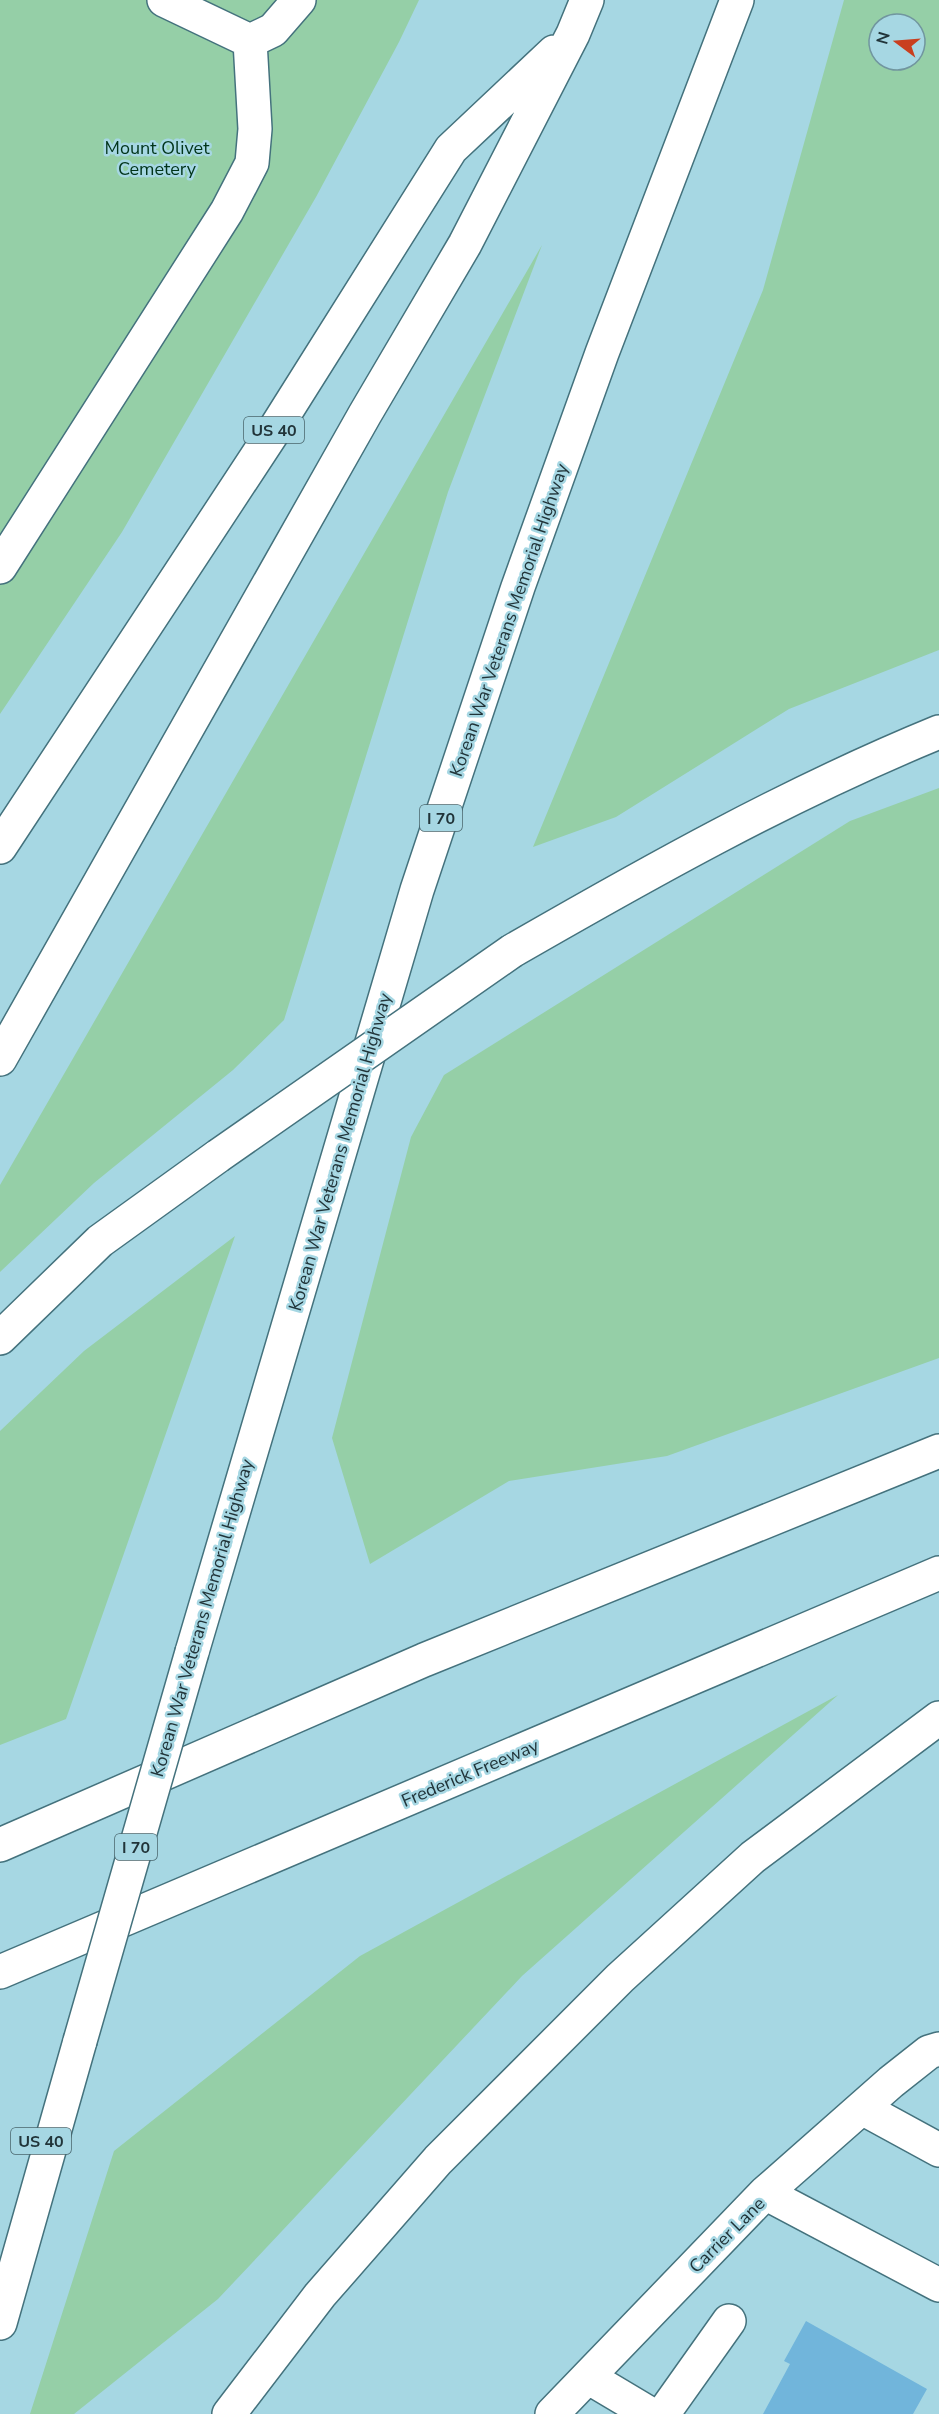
<svg xmlns="http://www.w3.org/2000/svg" width="939" height="2414" viewBox="0 0 939 2414" font-family="'Nunito Sans',sans-serif">
  <style>
    .green { fill: #95cfa7; fill-rule: evenodd }
    .building { fill: #71b5db }
    .lines { fill: none; stroke-linecap: round; stroke-linejoin: round }
    .minor-casing { stroke: #44727d; stroke-width: 36 }
    .highway-casing { stroke: #44727d; stroke-width: 36 }
    .minor { stroke: #fff; stroke-width: 33 }
    .highway { stroke: #fff; stroke-width: 33 }
    .highway-bridge-casing { stroke: #44727d; stroke-width: 36; stroke-linecap: butt }
    .highway-bridge { stroke: #fff; stroke-width: 33 }
    .labels { text-anchor: middle; stroke-width: 5; stroke-linejoin: round; paint-order: stroke }
    .shield { fill: #a6d7e3; stroke: #49656c; stroke-width: 1.5 }
    .shield-label { font-size: 16px; font-weight: bold; fill: #213439 }
    .park-label { font-size: 18px; fill: #013419; stroke: #a6d7e3 }
    .street-label { font-size: 18px; fill: #213439; stroke: #a6d7e3 }
  </style>
  <rect width="100%" height="100%" fill="#a6d7e3"/>
  <path class="green" d="M 0,0 L 419,0 L 399,42 L 316,197 L 122,532 L 0,714 Z
    M 844,0 L 939,0 L 939,650 L 789,709 L 616,817 L 533,847 L 763,290 ZM 879,24 L 915,24 L 915,60 L 879,60 Z
    M 542,245 L 448,492 L 284,1020 L 233,1070 L 94,1183 L 0,1272 L 0,1185 Z
    M 939,788 L 939,1358 L 667,1456 L 509,1481 L 370,1564 L 332,1438 L 411,1137 L 444,1075 L 850,821 Z
    M 235,1236 L 66,1719 L 0,1745 L 0,1431 L 84,1351 Z
    M 838,1695 L 522,1976 L 218,2299 L 74,2414 L 30,2414 L 114,2151 L 360,1956 Z"/>
  <path class="building" d="M 806,2321 L 927,2389 L 913,2414 L 763,2414 L 790,2364 L 784,2361 Z"/>
  <g class="lines">
    <defs>
      <path id="minor" d="M 164,0 L 250,41 L 273,30 L 299,0
        M 0,567 L 227,211 L 252,163 L 255,129 L 250,41
        M 862,2108 L 939,2150
        M 765,2193 L 891,2082 L 929,2052 L 939,2049
        M 588,2377 L 650,2414
        M 552,2414 L 765,2193 L 939,2285
        M 663,2414 L 729,2321"/>
      <path id="highway" d="M 0,847 L 273,432 L 451,149 L 554,52
        M 512,951 C 651,871 790,793 939,732
        M 0,1059 L 365,414 L 465,244 L 573,34 L 587,0
        M 0,1338 L 100,1241 L 218,1156
        M 192,1652 L 417,890 L 518,587 L 602,353 L 737,0
        M 0,1845 L 424,1660 L 939,1451
        M 0,1972 L 939,1573
        M 0,2323 L 80,2041
        M 229,2414 L 320,2295 L 438,2160 L 620,1978 L 753,1857 L 939,1718"/>
    </defs>
    <use href="#minor" class="minor-casing"/>
    <use href="#highway" class="highway-casing"/>
    <use href="#minor" class="minor"/>
    <use href="#highway" class="highway"/>
    <defs>
      <path id="highway-bridge" d="M 218,1156 L 512,951
        M 80,2041 L 192,1652"/>
    </defs>
    <use href="#highway-bridge" class="highway-bridge-casing"/>
    <use href="#highway-bridge" class="highway-bridge"/>
  </g>
  <g class="labels">
    <g class="shield">
      <rect x="244" y="417" width="60" height="26" rx="4.5"/>
      <rect x="420" y="805" width="42" height="26" rx="4.5"/>
      <rect x="115" y="1834" width="42" height="26" rx="4.5"/>
      <rect x="11" y="2128" width="60" height="26" rx="4.5"/>
    </g>
    <g class="shield-label">
      <text x="274" y="436">US 40</text>
      <text x="441" y="824">I 70</text>
      <text x="136" y="1853">I 70</text>
      <text x="41" y="2147">US 40</text>
    </g>
    <g class="park-label">
      <text x="157" y="154">Mount Olivet<tspan x="157" dy="21">Cemetery</tspan></text>
    </g>
    <g class="street-label">
      <text transform="translate(509 620) rotate(-71)" y="6">Korean War Veterans Memorial Highway</text>
      <text transform="translate(340 1152) rotate(-74)" y="6">Korean War Veterans Memorial Highway</text>
      <text transform="translate(202 1618) rotate(-74)" y="6">Korean War Veterans Memorial Highway</text>
      <text transform="translate(470 1773) rotate(-23)" y="6">Frederick Freeway</text>
      <text transform="translate(727 2235) rotate(-45)" y="6">Carrier Lane</text>
    </g>
  </g>
  <g transform="translate(897 42) rotate(286)"><circle r="28" fill="#a6d7e3" stroke="#71969f" stroke-width="1.5"/>
  <path d="M0-4.5L10 22L0 15L-10 22Z" fill="#c93f1f"/>
  <text y="-9" font-size="16" font-weight="bold" text-anchor="middle" fill="#213439">N</text>
  </g>
</svg>
